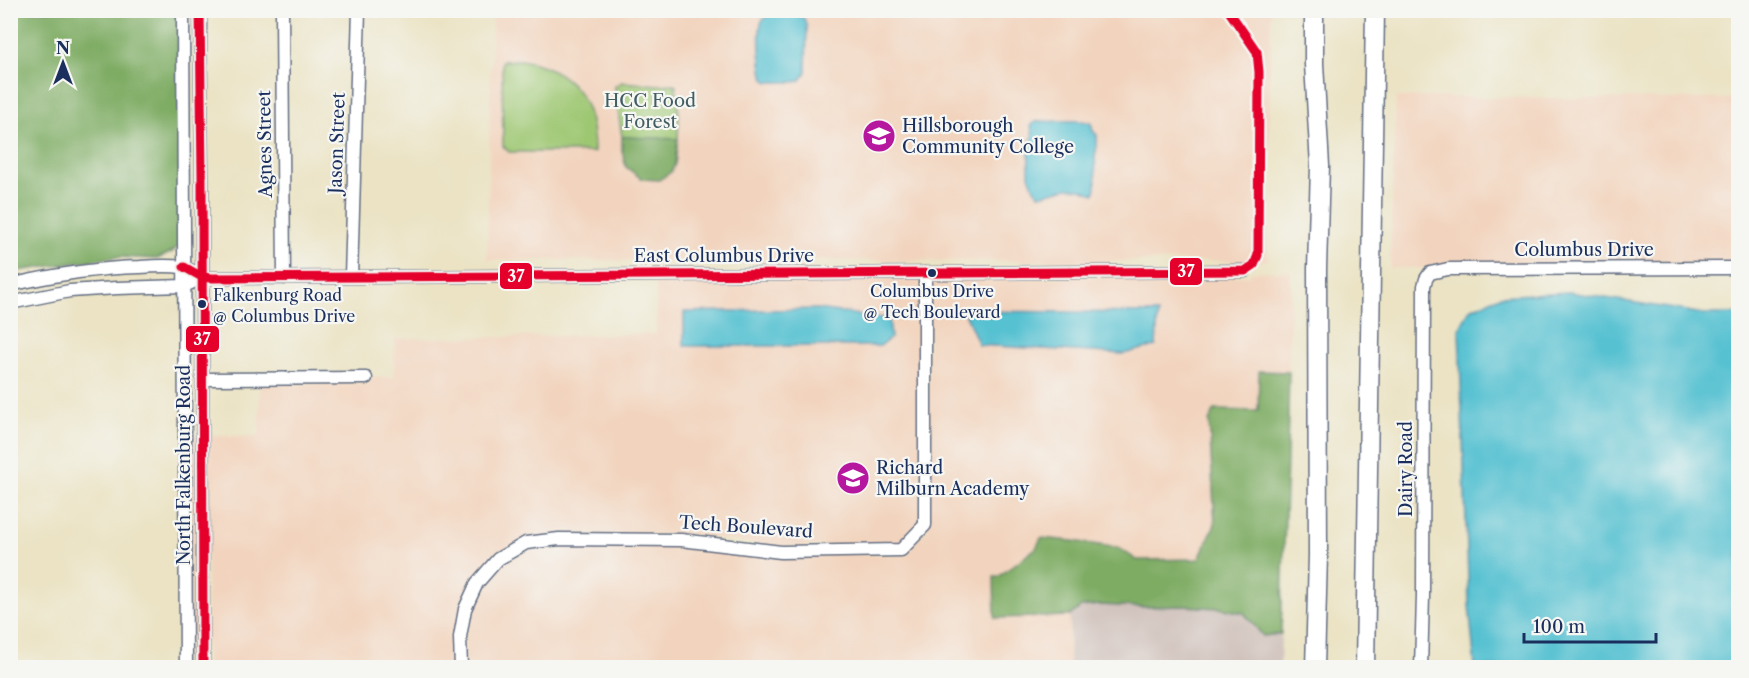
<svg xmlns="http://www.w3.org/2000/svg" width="1749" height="678" viewBox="0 0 1749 678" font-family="'Libre Caslon Text',serif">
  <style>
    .built { fill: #f2d4be; fill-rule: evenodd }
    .industrial { fill: #cfc0ba }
    .green { fill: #9ec772; stroke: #5c7b68; stroke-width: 1.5 }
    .forest { fill: #7eac64; stroke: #4c6e61; stroke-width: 1.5 }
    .water { fill: #56c1d1; stroke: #387898; stroke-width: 1.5 }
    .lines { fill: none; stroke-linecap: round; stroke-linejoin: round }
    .minor-casing { stroke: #646e82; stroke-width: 15 }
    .highway-casing { stroke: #646e82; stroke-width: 21 }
    .minor { stroke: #fff; stroke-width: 12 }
    .highway { stroke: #fff; stroke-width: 18 }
    .bus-1-casing { stroke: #f6f6f2; stroke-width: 14 }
    .bus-1 { stroke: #e4002b; stroke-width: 9 }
    .bus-dot { fill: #1b2f5e; stroke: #f6f6f2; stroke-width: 2 }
    .labels { text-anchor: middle; stroke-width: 4.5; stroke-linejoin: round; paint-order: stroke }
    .bus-label { font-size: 16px; fill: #1b2f5e; stroke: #f6f6f2 }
    .park-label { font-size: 18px; fill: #425d64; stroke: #f6f6f2 }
    .poi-label { font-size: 18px; fill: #1b2f5e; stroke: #f6f6f2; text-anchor: start }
    .street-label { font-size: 18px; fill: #1b2f5e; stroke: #f6f6f2 }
    .line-badge { stroke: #f6f6f2; stroke-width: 2 }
    .badge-label { font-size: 16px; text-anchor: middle; font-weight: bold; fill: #fff }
  </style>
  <rect width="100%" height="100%" fill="#f6f6f2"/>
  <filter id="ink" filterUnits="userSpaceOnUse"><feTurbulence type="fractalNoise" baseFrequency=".0167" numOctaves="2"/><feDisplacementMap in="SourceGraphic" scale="12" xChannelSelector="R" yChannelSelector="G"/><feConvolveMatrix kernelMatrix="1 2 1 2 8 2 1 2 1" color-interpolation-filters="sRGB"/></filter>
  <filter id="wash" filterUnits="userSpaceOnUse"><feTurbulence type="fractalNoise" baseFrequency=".008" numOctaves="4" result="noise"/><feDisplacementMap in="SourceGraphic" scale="24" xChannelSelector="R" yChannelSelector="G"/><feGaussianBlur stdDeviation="1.35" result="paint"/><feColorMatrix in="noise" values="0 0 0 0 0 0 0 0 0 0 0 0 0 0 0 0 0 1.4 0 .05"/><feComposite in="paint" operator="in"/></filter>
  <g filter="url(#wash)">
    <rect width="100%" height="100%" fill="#ebe3c4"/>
    <path class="built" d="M 876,10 L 1271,11 L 1268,261 L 487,260 L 492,12 Z
      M 1396,97 L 1738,99 L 1738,263 L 1448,264 L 1431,267 L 1430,266 L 1428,268 L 1390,268 Z
      M 1291,271 L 1289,372 L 1259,371 L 1259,411 L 1216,410 L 1209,421 L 1215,524 L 1199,559 L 1137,560 L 1119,548 L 1041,538 L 995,618 L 1070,616 L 1069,667 L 465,668 L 465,638 L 470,611 L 480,586 L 501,563 L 528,548 L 559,544 L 681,545 L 901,555 L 928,529 L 929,279 L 1249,276 L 1250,272 ZM 964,311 L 1157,313 L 1156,346 Z
      M 920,278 L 921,523 L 899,544 L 782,547 L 682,534 L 526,538 L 473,581 L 456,667 L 207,667 L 207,435 L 259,437 L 260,384 L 370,383 L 371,377 L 394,377 L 395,339 L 656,334 L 656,280 Z
      M 189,435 L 198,435 L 198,668 L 190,667 Z"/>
    <path class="industrial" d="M 1100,605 L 1141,607 L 1184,606 L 1219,608 L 1244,613 L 1263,635 L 1281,634 L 1280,667 L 1069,668 L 1070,616 L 1081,607 Z"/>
    <path class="green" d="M 521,60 C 574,69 594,102 594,152 L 509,152 L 503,146 L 502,61 Z
      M 622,82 L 659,85 L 674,84 L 676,86 L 679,115 L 678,139 L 622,137 L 615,92 L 615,86 Z"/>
    <path class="forest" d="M 10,11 L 178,11 L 180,245 L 172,252 L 157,259 L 117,257 L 11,272 Z
      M 622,137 L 678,139 L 675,164 L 671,172 L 659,180 L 642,179 L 626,167 L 622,151 Z
      M 1259,371 L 1289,372 L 1287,460 L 1281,634 L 1263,636 L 1244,613 L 1219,608 L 1184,606 L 1141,607 L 1100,605 L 1081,607 L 1070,616 L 995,618 L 994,577 L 998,577 L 1036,548 L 1041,538 L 1073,541 L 1119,548 L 1137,560 L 1199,559 L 1215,524 L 1209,421 L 1215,410 L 1258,411 Z"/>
    <path class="water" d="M 769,14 L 795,14 L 804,18 L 807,26 L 806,73 L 801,80 L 795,82 L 768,82 L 764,79 C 761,68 757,31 762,21 C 763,19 767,16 769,14 Z
      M 1042,121 C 1058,123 1075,118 1091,123 L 1093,131 L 1097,135 L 1097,146 L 1095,156 L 1096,188 L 1094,194 L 1081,189 L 1067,188 L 1040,195 L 1034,189 L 1029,175 L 1029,147 L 1033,136 L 1031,126 L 1035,122 Z
      M 1569,292 L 1704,314 L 1738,314 L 1738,667 L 1475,667 L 1469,605 L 1459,330 L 1470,309 L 1500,296 Z
      M 817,309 L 889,319 L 891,338 L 880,346 L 684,346 L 684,312 Z
      M 964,311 L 1158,313 L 1156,346 L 1123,354 L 979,345 Z"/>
  </g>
  <g filter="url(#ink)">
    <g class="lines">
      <defs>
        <path id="minor" d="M 183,10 L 186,668
          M 200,10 L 202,177 L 203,668
          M 282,10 L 284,278
          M 351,277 L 359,10
          M 10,285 C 53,275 96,268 140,267 C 153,266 168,265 182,267 C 192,269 198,277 212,278 L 1245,271
          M 10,303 L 70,291 L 117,288 L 184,286 L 191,283
          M 202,379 L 366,378
          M 461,668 L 460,637 L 465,609 L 477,583 L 498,559 L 526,543 L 559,539 L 681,540 L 781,552 L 901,550 L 925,525 L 925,273
          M 1421,668 L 1423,596 L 1424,286 L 1426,279 L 1430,273 L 1448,269 L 1738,268"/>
        <path id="highway" d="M 1314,10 L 1314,64 L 1320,166 L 1317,269 L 1318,555 L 1315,668
          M 1365,668 L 1375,10"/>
      </defs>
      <use href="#minor" class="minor-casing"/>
      <use href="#highway" class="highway-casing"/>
      <use href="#minor" class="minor"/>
      <use href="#highway" class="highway"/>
      <defs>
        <path id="bus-1" d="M 200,10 L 202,177 L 203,668
          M 184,267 L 202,277 L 212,278 L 1245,271 L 1254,265 L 1258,255 L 1259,72 L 1257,52 L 1228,10"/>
      </defs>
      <use href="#bus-1" class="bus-1-casing"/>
      <use href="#bus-1" class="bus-1"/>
    </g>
  </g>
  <defs>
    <symbol id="university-disc" viewBox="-11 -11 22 22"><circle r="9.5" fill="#b5179e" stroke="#f6f6f2"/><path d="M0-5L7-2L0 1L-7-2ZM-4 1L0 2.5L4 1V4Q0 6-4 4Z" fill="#fff"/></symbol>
    <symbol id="school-disc" viewBox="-11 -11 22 22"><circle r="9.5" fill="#b5179e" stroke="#f6f6f2"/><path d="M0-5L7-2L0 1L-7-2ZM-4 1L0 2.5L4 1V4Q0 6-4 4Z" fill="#fff"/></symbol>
  </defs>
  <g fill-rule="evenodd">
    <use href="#university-disc" x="860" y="117" width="38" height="38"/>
    <use href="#school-disc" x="834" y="459" width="38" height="38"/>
  </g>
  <g class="bus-dot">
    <circle cx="932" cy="273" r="5"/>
    <circle cx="202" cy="304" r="5"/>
  </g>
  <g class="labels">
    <g class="bus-label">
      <text x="932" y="297">Columbus Drive<tspan x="932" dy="21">@ Tech Boulevard</tspan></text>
      <text x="213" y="301" text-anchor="start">Falkenburg Road<tspan x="213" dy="21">@ Columbus Drive</tspan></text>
    </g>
    <g class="park-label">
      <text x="650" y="107">HCC Food<tspan x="650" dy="21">Forest</tspan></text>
    </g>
    <g class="poi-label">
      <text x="902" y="132">Hillsborough<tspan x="902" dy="21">Community College</tspan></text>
      <text x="876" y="474">Richard<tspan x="876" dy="21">Milburn Academy</tspan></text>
    </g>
    <g class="street-label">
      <text transform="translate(337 143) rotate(-88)" y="6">Jason Street</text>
      <text transform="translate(265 144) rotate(-91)" y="6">Agnes Street</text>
      <text x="1584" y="256">Columbus Drive</text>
      <text x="724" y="262">East Columbus Drive</text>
      <text transform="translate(184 465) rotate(-90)" y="6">North Falkenburg Road</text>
      <text transform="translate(1406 469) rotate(-90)" y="6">Dairy Road</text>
      <text transform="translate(746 527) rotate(4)" y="6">Tech Boulevard</text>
    </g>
  </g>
  <g class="line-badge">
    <rect x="1169" y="257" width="34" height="29" rx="6" fill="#e4002b"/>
    <rect x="499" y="262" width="34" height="28" rx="6" fill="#e4002b"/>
    <rect x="185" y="325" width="35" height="28" rx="6" fill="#e4002b"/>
  </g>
  <g class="badge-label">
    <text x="1186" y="277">37</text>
    <text x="516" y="282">37</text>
    <text x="202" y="345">37</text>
  </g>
  <rect width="1749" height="678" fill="none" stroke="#f6f6f2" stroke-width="36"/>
  <g transform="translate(63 63)" stroke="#f6f6f2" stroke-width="4.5" paint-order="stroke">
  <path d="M0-4.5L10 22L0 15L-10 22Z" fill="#1b2f5e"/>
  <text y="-9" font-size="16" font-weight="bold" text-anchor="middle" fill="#1b2f5e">N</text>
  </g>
  <path d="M1524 633v9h132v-9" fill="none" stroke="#1b2f5e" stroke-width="3"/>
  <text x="1533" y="633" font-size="18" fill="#1b2f5e" stroke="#f6f6f2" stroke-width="4.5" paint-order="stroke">100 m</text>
</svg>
